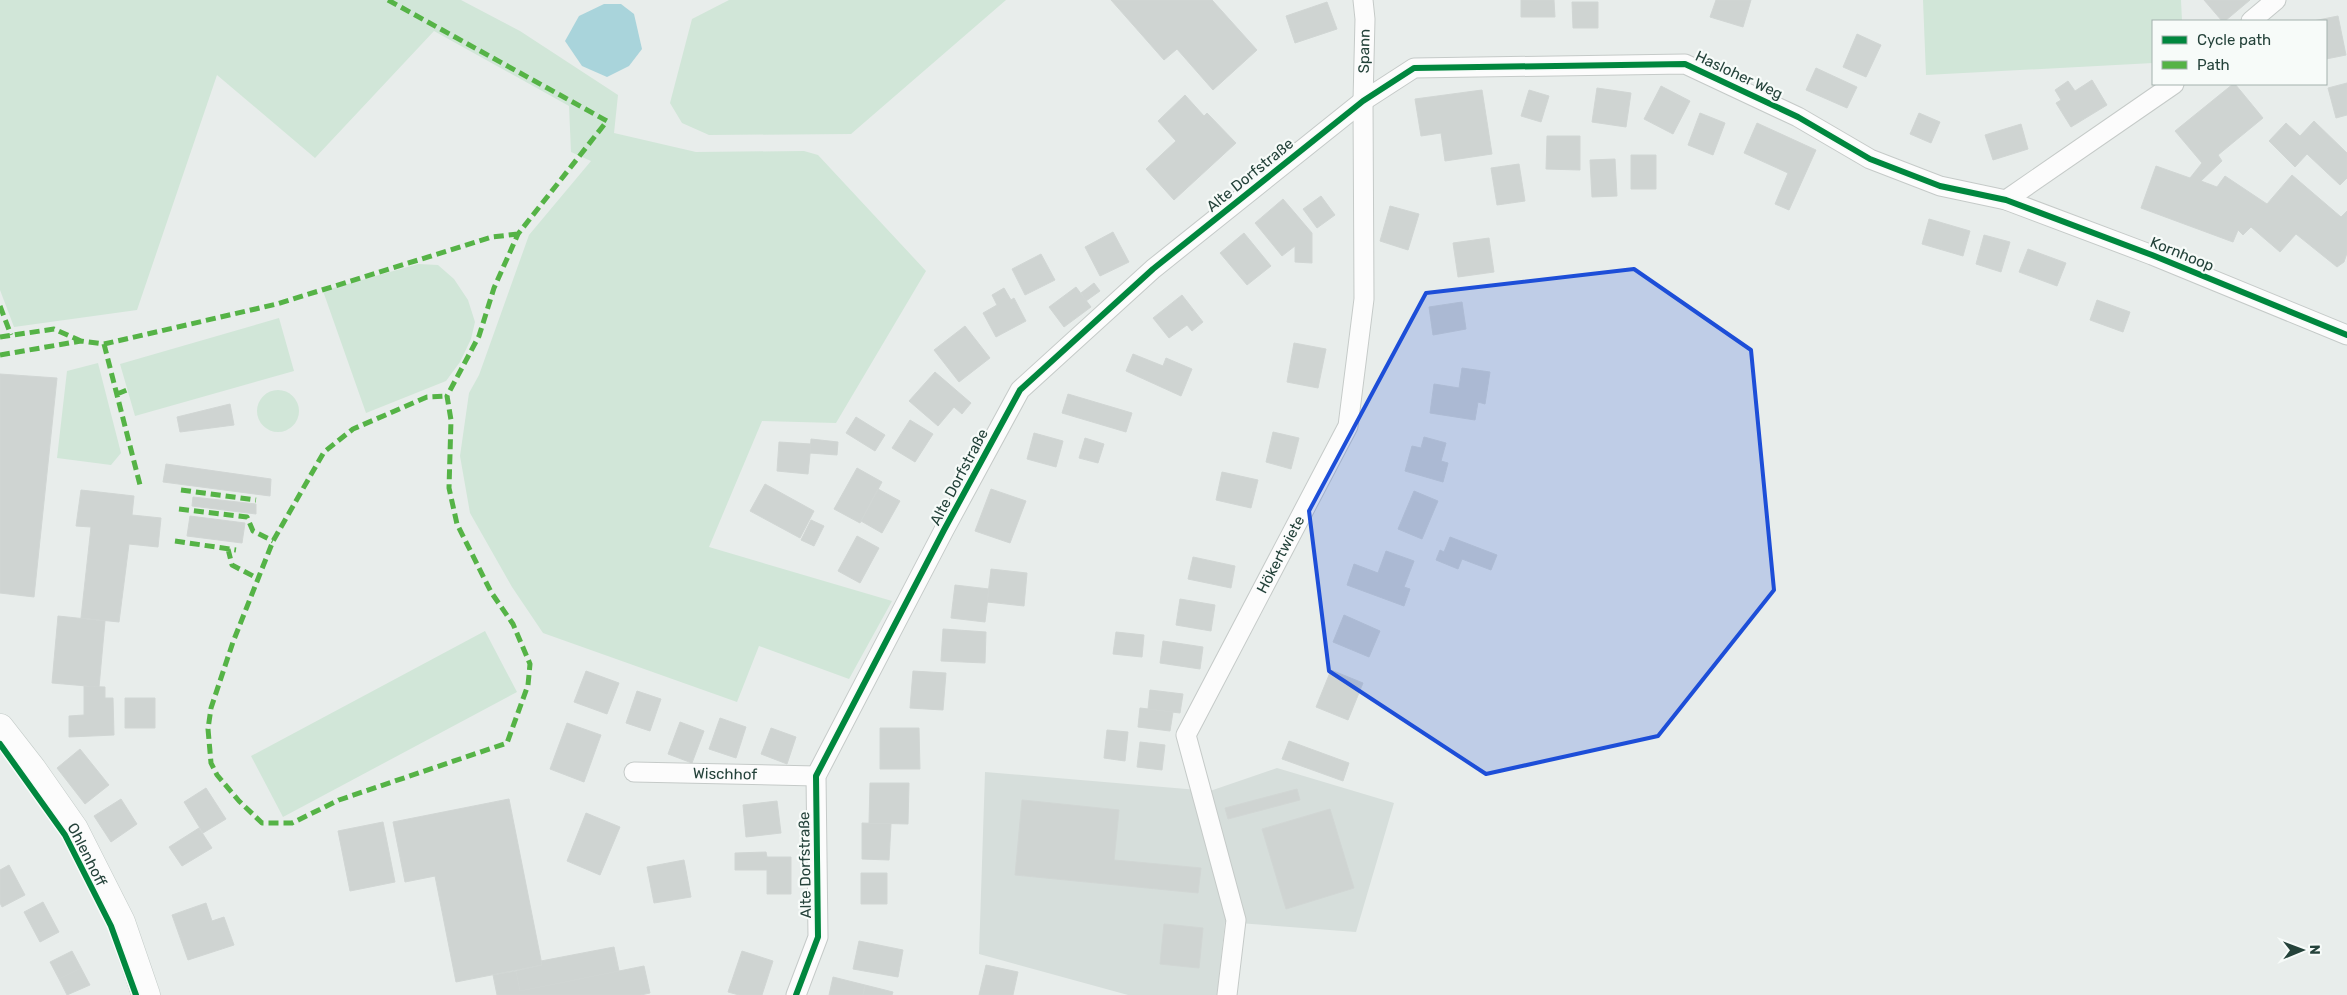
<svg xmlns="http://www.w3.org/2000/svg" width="2347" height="995" viewBox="0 0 2347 995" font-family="Rubik,sans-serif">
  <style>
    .built { fill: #d6dedb }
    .green { fill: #d1e6d8 }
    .water { fill: #a9d4db }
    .building { fill: #cfd4d2; stroke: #d1d6d4 }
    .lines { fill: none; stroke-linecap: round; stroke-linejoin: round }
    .street-casing { stroke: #c5cac8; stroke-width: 21 }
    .secondary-casing { stroke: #c3cbc8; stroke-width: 29 }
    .street { stroke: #fcfcfc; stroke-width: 19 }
    .secondary { stroke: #fcfcfc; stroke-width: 28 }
    .quiet { stroke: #55b346; stroke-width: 5; stroke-dasharray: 10 5; stroke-linecap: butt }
    .cycleway-casing { stroke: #f7fbf9; stroke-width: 9 }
    .cycleway { stroke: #00873e; stroke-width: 6 }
    .marked { fill: #1d4ed8; fill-opacity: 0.2; stroke: #1d4ed8; stroke-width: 4; stroke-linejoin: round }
    .labels { text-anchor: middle; stroke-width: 4.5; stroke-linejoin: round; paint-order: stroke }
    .street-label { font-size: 15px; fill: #24423a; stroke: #f7fbf9 }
  </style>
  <rect width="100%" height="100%" fill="#e8edeb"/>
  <path class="built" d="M 1277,768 L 1394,803 L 1356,932 L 1225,922 L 1217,995 L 1128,995 L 979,954 L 985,772 L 1210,791 Z"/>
  <path class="green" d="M 0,0 L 461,0 L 520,31 L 618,95 L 614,133 L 696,152 L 804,151 L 818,155 L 926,271 L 836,423 L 762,421 L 709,547 L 892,601 L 849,679 L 759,646 L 737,702 L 543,633 L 512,587 L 470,513 L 460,456 L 469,393 L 479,375 L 529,235 L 591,161 L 571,152 L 569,106 L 434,31 L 315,158 L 217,75 L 137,310 L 14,327 L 0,290 Z
    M 729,0 L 1006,0 L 851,134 L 709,135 L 682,123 L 670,103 L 692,19 Z
    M 1923,0 L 2181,0 L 2182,21 L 2153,21 L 2153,63 L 1926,75 Z
    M 418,264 L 438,265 L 454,279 L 468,300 L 475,322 L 471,339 L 460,362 L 446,381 L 366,413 L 323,291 Z
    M 279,318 L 294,371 L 135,416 L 120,364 Z
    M 98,363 L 121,453 L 111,465 L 57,458 L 67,371 Z
    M257 411a21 21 0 1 1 42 0a21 21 0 1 1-42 0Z
    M 485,631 L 517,692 L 283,817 L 251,756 Z"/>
  <path class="water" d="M 604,4 L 621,4 L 634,14 L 642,49 L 629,66 L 607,77 L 582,66 L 565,41 L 579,16 Z"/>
  <path class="building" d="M 1111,0 L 1212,0 L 1257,50 L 1213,90 L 1177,49 L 1164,60 Z
    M 1521,0 L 1554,0 L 1555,17 L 1521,17 Z
    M 1716,0 L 1751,0 L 1743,27 L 1710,17 Z
    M 2204,0 L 2250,0 L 2225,21 L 2222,21 Z
    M 1327,2 L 1337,29 L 1295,43 L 1286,16 Z
    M 1572,2 L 1598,2 L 1598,28 L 1573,28 Z
    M 2338,16 L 2346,55 L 2326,59 L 2326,21 L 2313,21 Z
    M 1857,34 L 1881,45 L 1866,77 L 1843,67 Z
    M 1816,68 L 1857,87 L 1847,108 L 1806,90 Z
    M 2092,80 L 2107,105 L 2071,127 L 2056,103 L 2061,100 L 2055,90 L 2068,81 L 2075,91 Z
    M 2347,83 L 2347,115 L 2336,118 L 2328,88 Z
    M 2233,84 L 2235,84 L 2263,118 L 2218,155 L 2222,161 L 2201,181 L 2217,187 L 2225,176 L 2267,204 L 2292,175 L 2341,217 L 2347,211 L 2347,253 L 2344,262 L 2337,267 L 2296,234 L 2280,252 L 2251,227 L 2243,235 L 2238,230 L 2233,242 L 2141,208 L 2156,166 L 2190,178 L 2202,163 L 2175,131 Z
    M 1661,86 L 1690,101 L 1673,134 L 1644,119 Z
    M 1597,88 L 1631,93 L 1626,127 L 1592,122 Z
    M 1482,90 L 1492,154 L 1445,161 L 1441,133 L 1421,136 L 1415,99 Z
    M 1529,90 L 1549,96 L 1541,122 L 1521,116 Z
    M 1185,95 L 1204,116 L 1207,113 L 1236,143 L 1174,200 L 1146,169 L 1176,141 L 1158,121 Z
    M 1700,113 L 1725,123 L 1713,155 L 1688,145 Z
    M 1919,113 L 1940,122 L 1931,143 L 1910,134 Z
    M 2314,121 L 2347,153 L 2347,178 L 2340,185 L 2307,154 L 2295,167 L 2269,141 L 2286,123 L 2300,136 Z
    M 1757,123 L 1816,150 L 1789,210 L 1775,204 L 1788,173 L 1744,153 Z
    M 2021,124 L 2028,149 L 1993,160 L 1985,135 Z
    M 1547,136 L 1580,136 L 1580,170 L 1546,169 Z
    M 1631,155 L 1656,155 L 1656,189 L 1631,189 Z
    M 1615,159 L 1617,196 L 1592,197 L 1590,160 Z
    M 1519,164 L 1525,201 L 1497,205 L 1491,168 Z
    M 1321,196 L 1335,215 L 1317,228 L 1303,209 Z
    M 1283,199 L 1312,233 L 1312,263 L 1295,262 L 1295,246 L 1282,256 L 1255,223 Z
    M 1390,206 L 1419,214 L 1408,250 L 1380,241 Z
    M 1929,219 L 1970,231 L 1963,256 L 1922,244 Z
    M 1113,232 L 1129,262 L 1100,276 L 1085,247 Z
    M 1244,233 L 1271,266 L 1247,285 L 1220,253 Z
    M 1984,235 L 2010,242 L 2001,272 L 1976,264 Z
    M 1489,238 L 1494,272 L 1458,277 L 1453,243 Z
    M 2028,249 L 2066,263 L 2057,286 L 2019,272 Z
    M 1041,254 L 1055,280 L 1025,295 L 1012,269 Z
    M 1094,283 L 1100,291 L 1086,301 L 1081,293 Z
    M 1076,287 L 1091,307 L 1064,327 L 1049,307 Z
    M 1004,288 L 1011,300 L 1014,298 L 1026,321 L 996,337 L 983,313 L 997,305 L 992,295 Z
    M 1182,295 L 1203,322 L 1192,331 L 1187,325 L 1169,338 L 1153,318 Z
    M 2097,300 L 2130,312 L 2123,332 L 2090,320 Z
    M 1462,302 L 1466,329 L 1433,335 L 1429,307 Z
    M 965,326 L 990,358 L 959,382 L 934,350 Z
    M 1294,343 L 1326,349 L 1318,388 L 1287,382 Z
    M 1133,354 L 1163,366 L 1166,358 L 1192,369 L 1181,396 L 1126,371 Z
    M 1462,368 L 1490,372 L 1485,404 L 1478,402 L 1475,420 L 1430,413 L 1434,384 L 1459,388 Z
    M 935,372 L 971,403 L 962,414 L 954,407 L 938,426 L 909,401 Z
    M 0,374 L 57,378 L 34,597 L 0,593 Z
    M 1068,394 L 1132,413 L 1126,432 L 1062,413 Z
    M 230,404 L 234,425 L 180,432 L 177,417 Z
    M 856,417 L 885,435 L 875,451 L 846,433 Z
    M 910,420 L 933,434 L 915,462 L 892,448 Z
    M 1273,432 L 1299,438 L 1291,469 L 1266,462 Z
    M 1034,433 L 1063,441 L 1056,467 L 1027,459 Z
    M 1424,437 L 1446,443 L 1441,461 L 1448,463 L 1443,482 L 1405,471 L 1412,446 L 1421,448 Z
    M 1085,438 L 1104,444 L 1098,463 L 1079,458 Z
    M 811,439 L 838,442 L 837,455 L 810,453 Z
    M 779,442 L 811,444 L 808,474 L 777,471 Z
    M 166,464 L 271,479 L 270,496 L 163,482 Z
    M 857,468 L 882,482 L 860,523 L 834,509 Z
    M 1222,472 L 1258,480 L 1251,508 L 1216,500 Z
    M 765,484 L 814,511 L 800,538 L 750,511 Z
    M 878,489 L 900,501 L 882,533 L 861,521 Z
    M 991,489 L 1026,501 L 1010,543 L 975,531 Z
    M 81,490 L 134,496 L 132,515 L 161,518 L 158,547 L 129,544 L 119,622 L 81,618 L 91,527 L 76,526 Z
    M 1414,491 L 1438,501 L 1422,539 L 1398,529 Z
    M 193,497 L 256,504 L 256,514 L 192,506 Z
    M 190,516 L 245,523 L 242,543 L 187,536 Z
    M 811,520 L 824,526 L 814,546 L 801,540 Z
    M 857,536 L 879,548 L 860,583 L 838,571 Z
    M 1450,537 L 1497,555 L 1491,570 L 1462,559 L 1458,569 L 1436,560 L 1440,550 L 1444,552 Z
    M 1386,551 L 1414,561 L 1404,587 L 1410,589 L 1404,606 L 1347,585 L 1354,564 L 1378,573 Z
    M 1193,557 L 1235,566 L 1231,588 L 1188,579 Z
    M 991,569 L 1027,573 L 1024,606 L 987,602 Z
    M 955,585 L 989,589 L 985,622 L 951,618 Z
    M 1180,599 L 1215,605 L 1211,631 L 1176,625 Z
    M 1344,615 L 1380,631 L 1369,657 L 1333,642 Z
    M 58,616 L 105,621 L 99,687 L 52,683 Z
    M 943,629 L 986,632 L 985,663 L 941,661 Z
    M 1116,632 L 1144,635 L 1142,657 L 1113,654 Z
    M 1163,641 L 1203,647 L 1200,669 L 1160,663 Z
    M 1331,670 L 1363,683 L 1348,720 L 1316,707 Z
    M 586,671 L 619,683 L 607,714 L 574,702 Z
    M 913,671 L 946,673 L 943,710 L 910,708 Z
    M 84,686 L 105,687 L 105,698 L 113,698 L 114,735 L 69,737 L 69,716 L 84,715 Z
    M 1150,690 L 1183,694 L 1180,713 L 1148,709 Z
    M 637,691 L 661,699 L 650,731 L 626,723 Z
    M 125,698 L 155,698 L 155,728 L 125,728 Z
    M 1140,708 L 1173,712 L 1170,731 L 1138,727 Z
    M 720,718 L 746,727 L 736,758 L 709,749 Z
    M 680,722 L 704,731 L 692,763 L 668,754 Z
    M 567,723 L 601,735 L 584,782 L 550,769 Z
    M 771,728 L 796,737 L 787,764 L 761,754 Z
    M 880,728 L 919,728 L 920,769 L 880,769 Z
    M 1107,730 L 1128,732 L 1125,761 L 1104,758 Z
    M 1289,741 L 1349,763 L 1343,781 L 1282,759 Z
    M 1140,742 L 1165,745 L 1162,770 L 1137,767 Z
    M 80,749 L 109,785 L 85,804 L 57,768 Z
    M 870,783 L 909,783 L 908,824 L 869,823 Z
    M 206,788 L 226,819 L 203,833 L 184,802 Z
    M 1297,789 L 1300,800 L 1228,819 L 1225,808 Z
    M 121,799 L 137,824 L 111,842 L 94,816 Z
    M 509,799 L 542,965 L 456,982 L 435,876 L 405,882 L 393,822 Z
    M 1022,800 L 1119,810 L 1114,860 L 1201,868 L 1198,893 L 1015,875 Z
    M 777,801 L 781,833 L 746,837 L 743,805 Z
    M 1330,809 L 1354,888 L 1286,909 L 1262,829 Z
    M 586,813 L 620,827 L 600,875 L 567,861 Z
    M 383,822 L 395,882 L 350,891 L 338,831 Z
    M 862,823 L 891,824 L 889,860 L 862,859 Z
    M 199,828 L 212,848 L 182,866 L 169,847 Z
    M 766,852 L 767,857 L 791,857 L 791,894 L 767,894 L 767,870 L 735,870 L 735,853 Z
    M 684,860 L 691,897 L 654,903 L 647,867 Z
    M 9,865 L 25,895 L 2,907 L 0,903 L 0,870 Z
    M 861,873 L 887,873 L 887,904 L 861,904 Z
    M 43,902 L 59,932 L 40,942 L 24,912 Z
    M 206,903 L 212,921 L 224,917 L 234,945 L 188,960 L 172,915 Z
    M 1164,924 L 1203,928 L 1199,968 L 1160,964 Z
    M 859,941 L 903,950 L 898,977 L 853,969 Z
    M 614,947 L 619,971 L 520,991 L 516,971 L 542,965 L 541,961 Z
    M 72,951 L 81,968 L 59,979 L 50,962 Z
    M 742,951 L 773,961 L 762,995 L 739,995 L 728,992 Z
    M 986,965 L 1018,972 L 1013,995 L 979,995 Z
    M 644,966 L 650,993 L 641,995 L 497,995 L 493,975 L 516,971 L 520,991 Z
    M 81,968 L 90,985 L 67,995 L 59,979 Z
    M 833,977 L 865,985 L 863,995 L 829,995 Z
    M 865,985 L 893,992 L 892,995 L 863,995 Z"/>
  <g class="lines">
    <defs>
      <g id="street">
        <path d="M 2251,21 L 2276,0"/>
        <path d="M 2006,200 L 2174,84"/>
        <path id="s1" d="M 634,772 L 816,776"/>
        <path d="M 796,995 L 818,937 L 816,776 L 944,530 L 1020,390 L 1153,269 L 1363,101 L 1414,68 L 1685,64 L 1798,117 L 1870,159 L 1940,186 L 2006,200 L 2152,255 L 2347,335"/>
        <path id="s2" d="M 1227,995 L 1236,920 L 1186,735 L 1348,426 L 1364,299 L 1363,101 L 1365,19 L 1363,0"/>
      </g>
      <g id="secondary">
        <path id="s3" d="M 0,728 L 32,769 L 74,829 L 121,922 L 146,995"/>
      </g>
    </defs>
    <use href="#street" class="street-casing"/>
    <use href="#secondary" class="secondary-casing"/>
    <use href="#street" class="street"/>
    <use href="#secondary" class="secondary"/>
    <path class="quiet" d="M 388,0 L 607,121 L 518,234 L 494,288 L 479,336 L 447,396 L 451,420 L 449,488 L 457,524 L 491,592 L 513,624 L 530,664 L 528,685 L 507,743 L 339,800 L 292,823 L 262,823 L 239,801 L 217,775 L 211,763 L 208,729 L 211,708 L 233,642 L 273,541 L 324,452 L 353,429 L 427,397 L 447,396
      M 0,306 L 11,335
      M 0,337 L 54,329 L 81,341
      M 104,344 L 140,485
      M 0,355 L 81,341 L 104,344 L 277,304 L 492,237 L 518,234
      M 117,394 L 127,390
      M 181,490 L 256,500
      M 179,509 L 247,517 L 253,531 L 273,541
      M 175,541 L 236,550
      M 228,549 L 232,565 L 257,578"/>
    <defs>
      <path id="cycleway" d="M 0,744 L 65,835 L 111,926 L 136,995
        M 796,995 L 818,937 L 816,776 L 944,530 L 1020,390 L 1153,269 L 1363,101 L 1414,68 L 1685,64 L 1798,117 L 1870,159 L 1940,186 L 2006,200 L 2152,255 L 2347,335"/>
    </defs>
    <use href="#cycleway" class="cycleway-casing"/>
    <use href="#cycleway" class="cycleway"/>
  </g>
  <path class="marked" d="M 1634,269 L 1751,350 L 1774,590 L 1658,736 L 1486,774 L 1329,671 L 1309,511 L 1426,293 Z"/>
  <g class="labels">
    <g class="street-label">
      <text dy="5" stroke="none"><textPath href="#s2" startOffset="992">Spann</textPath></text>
      <text transform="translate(1739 75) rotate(25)" y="5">Hasloher Weg</text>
      <text transform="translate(1250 175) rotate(-39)" y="5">Alte Dorfstraße</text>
      <text transform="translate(2182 254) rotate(22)" y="5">Kornhoop</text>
      <text transform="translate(959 477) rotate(-62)" y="5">Alte Dorfstraße</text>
      <text dy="5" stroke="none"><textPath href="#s2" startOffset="471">Hökertwiete</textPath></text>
      <text dy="5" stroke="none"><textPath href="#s1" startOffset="91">Wischhof</textPath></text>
      <text dy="5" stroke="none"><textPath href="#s3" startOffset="154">Ohlenhoff</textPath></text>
      <text transform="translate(805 865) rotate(-91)" y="5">Alte Dorfstraße</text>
    </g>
  </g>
  <rect x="2152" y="20" width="175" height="65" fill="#f7fbf9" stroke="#a3b1ad"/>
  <rect x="2162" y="36" width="25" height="8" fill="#00873e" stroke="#a3b1ad"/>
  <text x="2197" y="45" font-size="15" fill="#24423a">Cycle path</text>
  <rect x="2162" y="61" width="25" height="8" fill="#55b346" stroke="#a3b1ad"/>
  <text x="2197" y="70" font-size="15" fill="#24423a">Path</text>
  <g transform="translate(2302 950) rotate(89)" stroke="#f7fbf9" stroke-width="4" paint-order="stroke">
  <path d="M0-4L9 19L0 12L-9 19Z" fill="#24423a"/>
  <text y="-8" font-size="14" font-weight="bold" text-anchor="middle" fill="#24423a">N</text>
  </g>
</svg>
